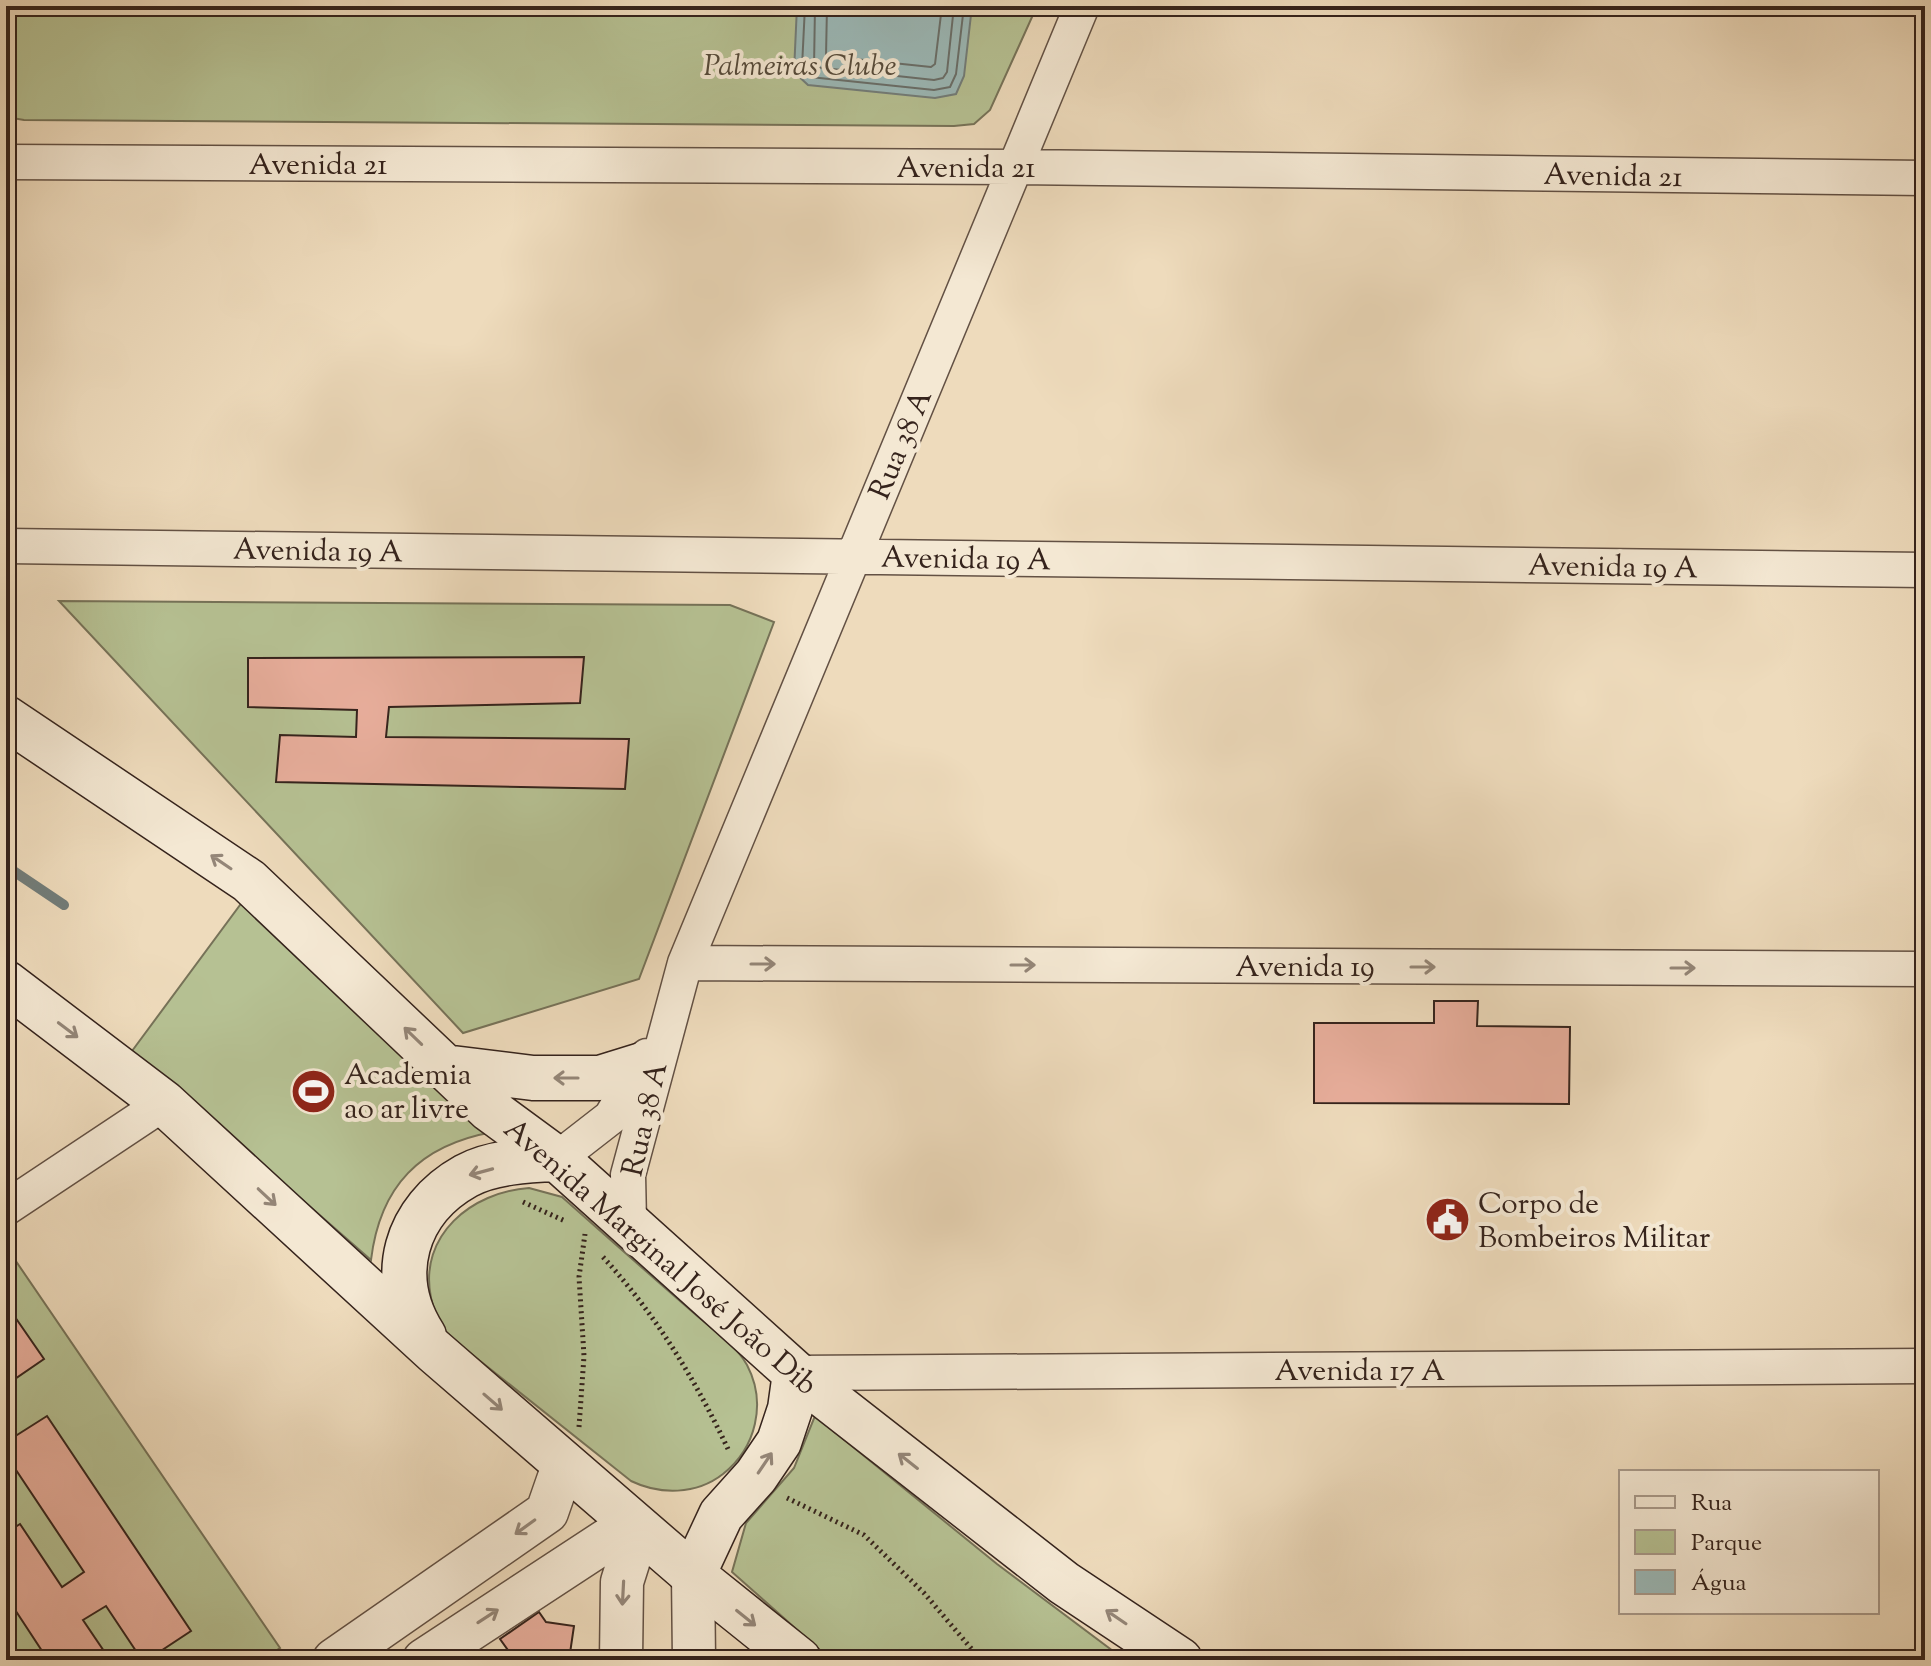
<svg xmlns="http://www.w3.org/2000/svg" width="1931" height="1666" viewBox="0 0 1931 1666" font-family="'Sorts Mill Goudy',serif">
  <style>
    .green { fill: #b6c193; stroke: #767258; stroke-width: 2 }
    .water { fill: #9bb9b8; stroke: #727d7a; stroke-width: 2 }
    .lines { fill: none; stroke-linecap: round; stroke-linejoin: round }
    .shore { stroke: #686e6a; stroke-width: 2 }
    .stream { stroke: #727d7a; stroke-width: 10 }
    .building { fill: #e8ae9c; stroke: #35231c; stroke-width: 2 }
    .minor-casing { stroke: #635144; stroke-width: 37 }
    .tertiary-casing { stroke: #635144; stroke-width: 45 }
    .secondary-casing { stroke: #35231c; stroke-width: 47 }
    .path { stroke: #35231c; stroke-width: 5; stroke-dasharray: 2 4; stroke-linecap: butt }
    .minor { stroke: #f4e8d3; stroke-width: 34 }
    .tertiary { stroke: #f4e8d3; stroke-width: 42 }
    .secondary { stroke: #f4e8d3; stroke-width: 44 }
    .oneway { stroke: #948678 }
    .labels { text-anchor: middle; stroke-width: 8; stroke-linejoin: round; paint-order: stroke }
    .park-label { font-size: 30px; font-style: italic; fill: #554a3a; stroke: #f4e8d3 }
    .street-label { font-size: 30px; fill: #35231c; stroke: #f4e8d3 }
    .poi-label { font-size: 30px; fill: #35231c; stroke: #f4e8d3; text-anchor: start }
  </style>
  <rect width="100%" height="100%" fill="#eedbbc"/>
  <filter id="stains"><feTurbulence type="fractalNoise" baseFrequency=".0025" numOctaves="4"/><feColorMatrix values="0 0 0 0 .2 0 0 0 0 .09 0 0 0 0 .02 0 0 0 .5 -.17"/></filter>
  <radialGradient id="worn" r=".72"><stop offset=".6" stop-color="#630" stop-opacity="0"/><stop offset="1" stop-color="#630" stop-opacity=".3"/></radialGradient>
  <path class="green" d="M 6,6 L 1037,6 L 990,110 L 974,124 L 954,126 L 24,120 L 6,117 Z
    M 59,601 L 730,605 L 774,622 L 639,979 L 463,1033 Z
    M 243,901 L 493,1132 C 420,1145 380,1186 371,1260 L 132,1051 Z
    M 529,1188 L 562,1197 C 606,1236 650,1275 695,1314 C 712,1329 736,1345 747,1365 C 767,1403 756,1448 723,1474 C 696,1495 660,1495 631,1481 L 445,1333 C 440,1322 433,1310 431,1298 C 418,1235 472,1192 529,1188 Z
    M 9,1251 L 280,1648 L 262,1660 L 6,1660 L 6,1253 Z
    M 815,1416 L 997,1564 L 1125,1660 L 831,1660 L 732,1572 L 746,1523 L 794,1468 Z"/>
  <path class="water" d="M 797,6 L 972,6 L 964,76 L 956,94 L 935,98 L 808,85 L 794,72 Z"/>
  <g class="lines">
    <path class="shore" d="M 805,6 L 802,67 L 810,77 L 934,90 L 950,87 L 956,74 L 964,6
      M 815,6 L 814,67 L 934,80 L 943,78 L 947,72 L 954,6
      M 827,6 L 826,56 L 931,67 L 935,64 L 942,6"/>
    <path class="stream" d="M 6,866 L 64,905"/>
  </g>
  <path class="building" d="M 584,657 L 580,703 L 389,707 L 386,737 L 629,739 L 625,789 L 276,782 L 280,735 L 356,737 L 357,710 L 248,707 L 248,658 Z
    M 1434,1001 L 1478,1001 L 1477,1026 L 1570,1027 L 1569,1104 L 1314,1103 L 1314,1023 L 1434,1023 Z
    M 6,1304 L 44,1359 L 6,1385 Z
    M 47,1416 L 191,1631 L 147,1660 L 142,1660 L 106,1606 L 83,1620 L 110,1660 L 48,1660 L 6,1596 L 6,1533 L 20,1524 L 62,1587 L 84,1572 L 6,1455 L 6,1442 Z
    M 539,1612 L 546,1622 L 574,1626 L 569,1660 L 515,1660 L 500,1639 Z"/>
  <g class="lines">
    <defs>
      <path id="minor" d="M 6,162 L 1015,167 L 1925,178
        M 6,546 L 1925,570
        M 685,963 L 1925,969
        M 557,1159 L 611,1117 L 647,1056
        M 6,1208 L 164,1103
        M 629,1222 L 628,1175 L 685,963 L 1082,6
        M 795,1373 L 1925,1366"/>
      <path id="tertiary" d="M 693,1575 L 694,1660
        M 334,1660 L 547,1512 L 564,1463
        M 424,1660 L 633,1523
        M 621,1660 L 622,1582 L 639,1528"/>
      <path id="secondary" d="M 6,718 L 249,881 L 489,1109 L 557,1159 L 795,1373 L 1064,1583 L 1180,1660
        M 6,983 L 164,1103 L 434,1351 L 693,1575 L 799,1660
        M 444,1067 L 533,1078 L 600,1078 L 642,1065
        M 424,1336 C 386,1277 405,1210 466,1176 C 491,1162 529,1160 557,1159
        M 693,1575 L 721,1515 L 756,1476 L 779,1442 L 790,1409 L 795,1373"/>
    </defs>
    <use href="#minor" class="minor-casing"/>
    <use href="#tertiary" class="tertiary-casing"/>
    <use href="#secondary" class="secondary-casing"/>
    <path class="path" d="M 523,1202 L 565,1221
      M 603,1257 C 656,1315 695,1379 728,1449
      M 579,1427 L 584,1356 L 579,1277 L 585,1234
      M 787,1498 L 864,1535 L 924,1593 L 981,1660"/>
    <use href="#minor" class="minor"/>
    <use href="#tertiary" class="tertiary"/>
    <use href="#secondary" class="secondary"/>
  </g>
  <defs><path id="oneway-shaft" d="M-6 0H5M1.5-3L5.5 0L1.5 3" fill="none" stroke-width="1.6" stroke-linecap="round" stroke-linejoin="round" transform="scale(2)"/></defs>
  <g class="oneway">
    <use href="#oneway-shaft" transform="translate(221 862) rotate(-146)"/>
    <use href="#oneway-shaft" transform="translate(763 964)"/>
    <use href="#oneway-shaft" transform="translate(1023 965)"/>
    <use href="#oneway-shaft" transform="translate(1423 967)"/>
    <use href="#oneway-shaft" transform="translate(1683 968)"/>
    <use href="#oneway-shaft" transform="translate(68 1030) rotate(37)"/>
    <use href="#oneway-shaft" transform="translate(413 1036) rotate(-136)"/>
    <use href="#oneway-shaft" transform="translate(566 1078) rotate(180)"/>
    <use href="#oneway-shaft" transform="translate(481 1172) rotate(165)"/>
    <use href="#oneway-shaft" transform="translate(267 1197) rotate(43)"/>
    <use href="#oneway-shaft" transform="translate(493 1402) rotate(41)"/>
    <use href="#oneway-shaft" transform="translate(908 1461) rotate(-142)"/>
    <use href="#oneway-shaft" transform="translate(765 1463) rotate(-56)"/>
    <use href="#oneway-shaft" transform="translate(525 1527) rotate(144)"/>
    <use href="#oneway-shaft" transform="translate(623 1593) rotate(93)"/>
    <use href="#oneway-shaft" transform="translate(488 1616) rotate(-33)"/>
    <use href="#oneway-shaft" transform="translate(1116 1617) rotate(-146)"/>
    <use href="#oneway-shaft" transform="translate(746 1618) rotate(39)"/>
  </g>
  <defs>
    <symbol id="stadium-disc" viewBox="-11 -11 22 22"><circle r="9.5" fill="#8f2418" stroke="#f4e8d3"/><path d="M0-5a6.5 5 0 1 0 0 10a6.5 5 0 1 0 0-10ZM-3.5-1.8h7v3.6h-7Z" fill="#fff"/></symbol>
    <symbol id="civic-disc" viewBox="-11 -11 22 22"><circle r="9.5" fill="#8f2418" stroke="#f4e8d3"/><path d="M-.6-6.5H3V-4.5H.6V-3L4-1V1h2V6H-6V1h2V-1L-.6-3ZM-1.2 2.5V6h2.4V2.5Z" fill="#fff"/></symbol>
  </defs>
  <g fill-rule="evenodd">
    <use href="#stadium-disc" x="288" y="1066" width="51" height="51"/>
    <use href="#civic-disc" x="1422" y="1194" width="51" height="51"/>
  </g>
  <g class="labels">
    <g class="park-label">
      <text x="800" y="75">Palmeiras Clube</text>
    </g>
    <g class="street-label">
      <text x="318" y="174">Avenida 21</text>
      <text x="966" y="177">Avenida 21</text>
      <text transform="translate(1613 175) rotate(1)" y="10">Avenida 21</text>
      <text transform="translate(900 444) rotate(-67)" y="10">Rua 38 A</text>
      <text transform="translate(318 550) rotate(1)" y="10">Avenida 19 A</text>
      <text transform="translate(966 558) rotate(1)" y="10">Avenida 19 A</text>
      <text transform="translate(1613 566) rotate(1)" y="10">Avenida 19 A</text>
      <text x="1305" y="976">Avenida 19</text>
      <text transform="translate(644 1119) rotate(-77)" y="10">Rua 38 A</text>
      <text transform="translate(661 1256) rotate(41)" y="10">Avenida Marginal José João Dib</text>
      <text x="1360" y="1380">Avenida 17 A</text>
    </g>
    <g class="poi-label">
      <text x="344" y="1084">Academia<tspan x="344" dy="34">ao ar livre</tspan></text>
      <text x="1478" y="1213">Corpo de<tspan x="1478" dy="34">Bombeiros Militar</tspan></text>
    </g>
  </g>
  <rect width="1931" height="1666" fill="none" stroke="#eedbbc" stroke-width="32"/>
  <rect x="8" y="8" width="1915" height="1650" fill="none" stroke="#35231c" stroke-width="4"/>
  <rect x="16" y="16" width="1899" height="1634" fill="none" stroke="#35231c" stroke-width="2"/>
  <rect x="1619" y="1470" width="260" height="144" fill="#f4e8d3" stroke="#a8998a" stroke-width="2"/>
  <rect x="1635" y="1496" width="40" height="12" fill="#f4e8d3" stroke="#a8998a" stroke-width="2"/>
  <text x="1691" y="1510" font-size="24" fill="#35231c">Rua</text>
  <rect x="1635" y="1530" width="40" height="24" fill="#b6c193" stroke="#a8998a" stroke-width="2"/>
  <text x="1691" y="1550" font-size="24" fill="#35231c">Parque</text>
  <rect x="1635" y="1570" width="40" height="24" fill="#9bb9b8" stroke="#a8998a" stroke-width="2"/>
  <text x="1691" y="1590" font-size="24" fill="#35231c">Água</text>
  <rect width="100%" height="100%" filter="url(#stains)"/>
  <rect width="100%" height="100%" fill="url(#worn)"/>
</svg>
